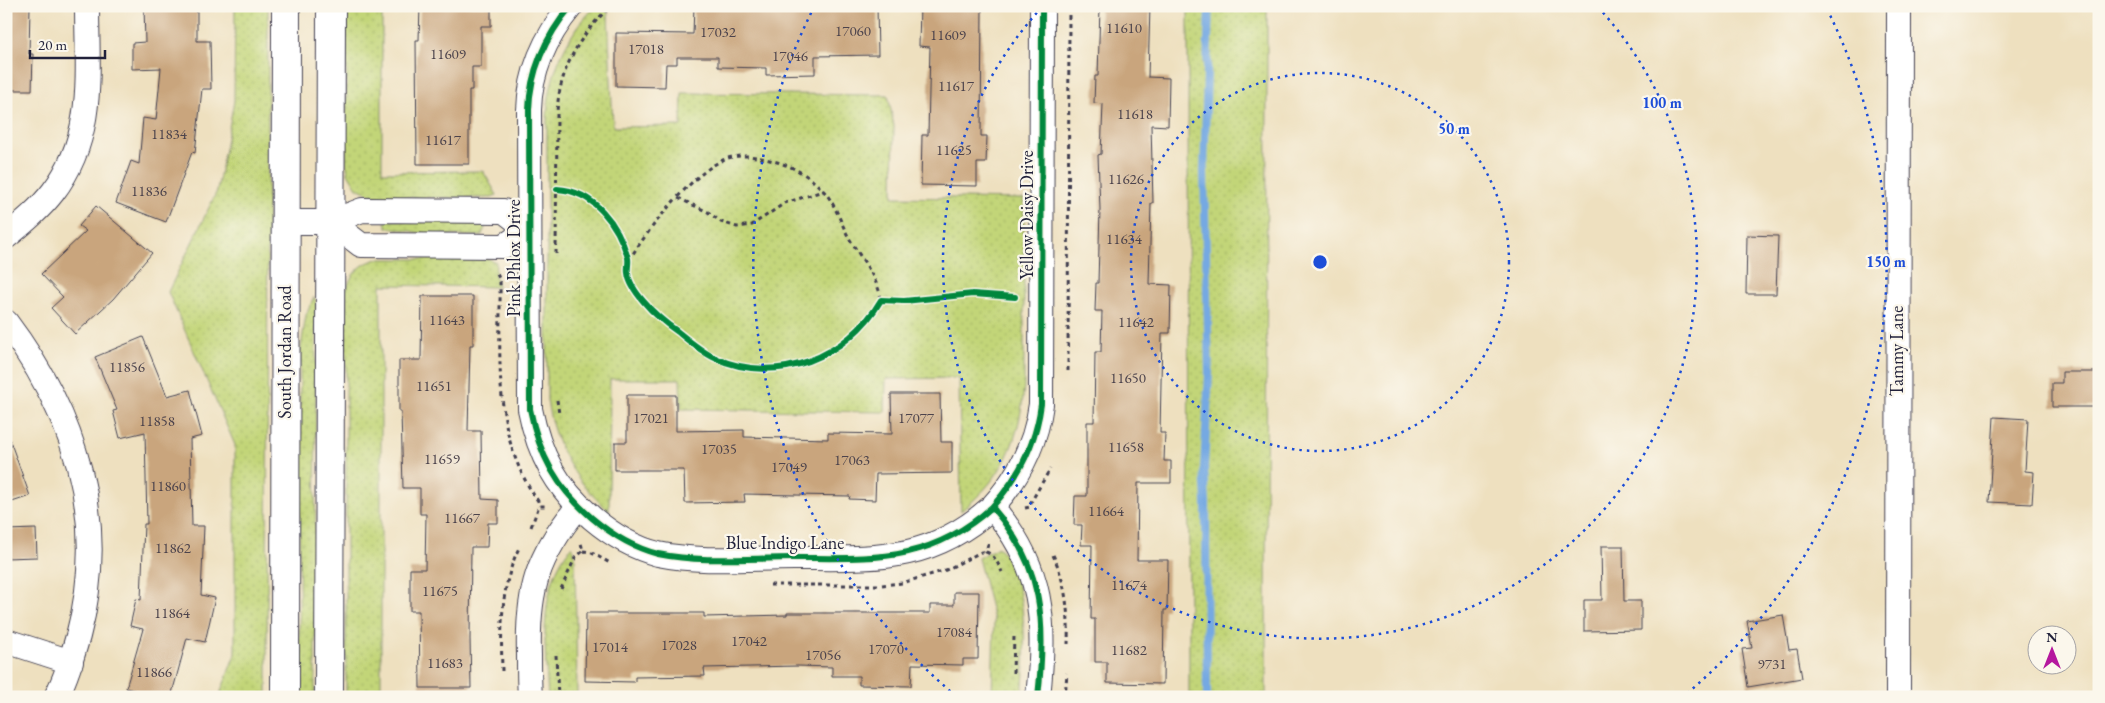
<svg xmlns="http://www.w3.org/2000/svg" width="2105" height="703" viewBox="0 0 2105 703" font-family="'EB Garamond',serif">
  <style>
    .grass { fill: url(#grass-dots); stroke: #727c5a }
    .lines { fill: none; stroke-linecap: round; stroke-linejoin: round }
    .stream { stroke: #75a9e2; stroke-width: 8 }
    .building { fill: #c9a57d }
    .street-casing { stroke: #413e4f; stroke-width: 26 }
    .secondary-casing { stroke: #413e4f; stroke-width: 30 }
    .path { stroke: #413e4f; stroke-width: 3; stroke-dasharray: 4 4; stroke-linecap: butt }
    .street { stroke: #fff; stroke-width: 24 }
    .secondary { stroke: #fff; stroke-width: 28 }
    .cycleway-casing { stroke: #fbf7ec; stroke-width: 9 }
    .cycleway { stroke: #00873e; stroke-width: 6 }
    .ring { fill: none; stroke: #1d4ed8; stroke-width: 2.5; stroke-dasharray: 2.5 5 }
    .labels { text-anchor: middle; stroke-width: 4.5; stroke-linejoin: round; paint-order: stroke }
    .number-label { font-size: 15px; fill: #4c434c }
    .street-label { font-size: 18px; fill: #22223b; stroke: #fbf7ec }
    .centre { fill: #1d4ed8; stroke: #fbf7ec; stroke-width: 2.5 }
    .ring-label { font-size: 15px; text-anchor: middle; font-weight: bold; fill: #1d4ed8; stroke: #fbf7ec; stroke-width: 4.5; stroke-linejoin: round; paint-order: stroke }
  </style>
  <defs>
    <pattern id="grass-dots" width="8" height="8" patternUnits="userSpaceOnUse" patternTransform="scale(1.25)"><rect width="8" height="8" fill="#c2d578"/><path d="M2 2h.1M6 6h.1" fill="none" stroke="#a6b769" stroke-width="1.8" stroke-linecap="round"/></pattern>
  </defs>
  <rect width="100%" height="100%" fill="#fbf7ec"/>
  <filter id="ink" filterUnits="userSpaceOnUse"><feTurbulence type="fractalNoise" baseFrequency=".02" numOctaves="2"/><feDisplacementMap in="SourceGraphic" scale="10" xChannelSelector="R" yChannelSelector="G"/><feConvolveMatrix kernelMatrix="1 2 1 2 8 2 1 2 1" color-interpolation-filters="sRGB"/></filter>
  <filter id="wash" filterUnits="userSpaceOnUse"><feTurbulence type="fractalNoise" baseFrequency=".0096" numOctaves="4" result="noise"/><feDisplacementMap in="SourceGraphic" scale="20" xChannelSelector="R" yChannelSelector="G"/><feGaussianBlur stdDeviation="1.12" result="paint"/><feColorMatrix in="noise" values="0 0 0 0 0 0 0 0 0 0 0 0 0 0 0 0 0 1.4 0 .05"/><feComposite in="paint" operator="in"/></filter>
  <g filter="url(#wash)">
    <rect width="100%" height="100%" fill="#eee0bf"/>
    <path class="grass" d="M 235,6 L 268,6 L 267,697 L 219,697 L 235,654 L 235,445 L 168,292 L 217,191 L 234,101 Z
      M 347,6 L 382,6 L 382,172 L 483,171 L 497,195 L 488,198 L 376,197 L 357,188 L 348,173 L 346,163 Z
      M 596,6 L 605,6 L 608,13 L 613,127 L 681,126 L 682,93 L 888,95 L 894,126 L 893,197 L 1024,199 L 1024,386 C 1020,440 1004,477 961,511 L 959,378 L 886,379 L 885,412 L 681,409 L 680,379 L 610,379 L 609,511 C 574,480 554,446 547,400 L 547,121 C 548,77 564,37 596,6 Z
      M 1188,6 L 1267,6 L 1266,697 L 1189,697 Z
      M 387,220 L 482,222 L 485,228 L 481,236 L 432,235 L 387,227 L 385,222 Z
      M 378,259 L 489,259 L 496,262 L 495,277 L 498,287 L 381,285 L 381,697 L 346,697 L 346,291 C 350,274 361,263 378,259 Z
      M 314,297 L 316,301 L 315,697 L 299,697 L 300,354 L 306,315 Z
      M 572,546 L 575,553 L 577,697 L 548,697 C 545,648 537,586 572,546 Z
      M 998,547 C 1029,574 1026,659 1022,697 L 992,697 L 994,620 L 978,558 Z"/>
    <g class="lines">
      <path class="stream" d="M 1207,697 L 1206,502 L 1204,468 L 1209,373 L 1204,172 L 1209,6"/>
    </g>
    <g id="blocks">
      <path class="building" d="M 6,6 L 30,6 L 29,54 L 33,54 L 32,90 L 6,90 Z
        M 144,6 L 197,6 L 197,41 L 210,41 L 211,89 L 202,89 L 195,153 L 192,152 L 166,222 L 116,203 L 131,161 L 139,164 L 143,118 L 156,120 L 161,68 L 132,69 L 132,43 L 145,42 Z
        M 420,6 L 491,6 L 491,26 L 481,26 L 481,67 L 472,67 L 472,90 L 469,90 L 469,164 L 417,164 L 416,40 L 419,40 Z
        M 694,6 L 742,6 L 742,8 L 877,6 L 878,55 L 815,56 L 815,74 L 766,75 L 766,68 L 718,67 L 718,57 L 677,57 L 677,64 L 666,64 L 665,87 L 616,86 L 616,33 L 693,34 Z
        M 920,6 L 982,6 L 981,136 L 987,136 L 986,163 L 977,163 L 977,186 L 921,185 L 922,135 L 928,135 L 930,47 L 919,46 Z
        M 1100,6 L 1150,6 L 1148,77 L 1169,78 L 1168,126 L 1151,125 L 1153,203 L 1151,203 L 1149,284 L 1171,285 L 1170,333 L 1162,333 L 1160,433 L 1165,433 L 1164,461 L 1171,461 L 1171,483 L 1138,483 L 1137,560 L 1168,560 L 1167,610 L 1164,610 L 1163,684 L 1107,683 L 1107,662 L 1095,662 L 1095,619 L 1091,619 L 1092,545 L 1081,545 L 1082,525 L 1074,525 L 1075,496 L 1087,496 L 1087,422 L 1094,422 L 1095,352 L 1101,352 L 1102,311 L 1095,311 L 1096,283 L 1098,283 L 1100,209 L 1098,155 L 1101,154 L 1103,104 L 1094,103 L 1095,76 L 1098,76 Z
        M 96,206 L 152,253 L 113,299 L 75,334 L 51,308 L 63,297 L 41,274 L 86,231 L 79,226 Z
        M 1747,235 L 1778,236 L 1776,294 L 1746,294 Z
        M 422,296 L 473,296 L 473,345 L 470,345 L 468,431 L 481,431 L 482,499 L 498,500 L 498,523 L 488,523 L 487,547 L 471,547 L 470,639 L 471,688 L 420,688 L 419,611 L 410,611 L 410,569 L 425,569 L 426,514 L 420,514 L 420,488 L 403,488 L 401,411 L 399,411 L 399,360 L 421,360 Z
        M 143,337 L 167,396 L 190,390 L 202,436 L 190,439 L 192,526 L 204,526 L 201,595 L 215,598 L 205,642 L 187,638 L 171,697 L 159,697 L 126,688 L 143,629 L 130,626 L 136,599 L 141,600 L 144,524 L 147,524 L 145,432 L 120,438 L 113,411 L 117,410 L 95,357 Z
        M 2062,372 L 2099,372 L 2099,407 L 2052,407 L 2052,383 L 2062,383 Z
        M 891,394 L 940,394 L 941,442 L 952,442 L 952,473 L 876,474 L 875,500 L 849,499 L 850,496 L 744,494 L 745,502 L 685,503 L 684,470 L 615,470 L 615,442 L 627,442 L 627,395 L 676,395 L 676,431 L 744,430 L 744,437 L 828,439 L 828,433 L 892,434 Z
        M 1994,417 L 2028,419 L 2025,471 L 2034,472 L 2032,504 L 1989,502 Z
        M 6,438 L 9,438 L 30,496 L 6,504 Z
        M 36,529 L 37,557 L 6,558 L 6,530 Z
        M 1601,546 L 1623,546 L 1624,601 L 1641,601 L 1641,630 L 1584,631 L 1584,600 L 1602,600 Z
        M 954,592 L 979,592 L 978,659 L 963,659 L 963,665 L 912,664 L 911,686 L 859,685 L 859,676 L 832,676 L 832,667 L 798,666 L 704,668 L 705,676 L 635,677 L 635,682 L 585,681 L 586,613 L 704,613 L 704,617 L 787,615 L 787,613 L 930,613 L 930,605 L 954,605 Z
        M 1783,615 L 1789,650 L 1797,649 L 1802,678 L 1748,687 L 1742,649 L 1752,648 L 1747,621 Z"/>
    </g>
  </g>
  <g filter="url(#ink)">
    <use href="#blocks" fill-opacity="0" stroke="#413e4f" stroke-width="1"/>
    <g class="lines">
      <defs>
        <path id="street" d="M 571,6 C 546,36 530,71 529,110 L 530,409 C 539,455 557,488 592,518 C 611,534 634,548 658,554 C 702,563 749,558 794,558 C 872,558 929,564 992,507
          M 286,222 L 331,222 L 362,210 L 504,211 L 529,230 L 504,246 L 361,245 L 331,222
          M 6,237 C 23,223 40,209 53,192 C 96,136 87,72 87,6
          M 6,322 C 76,415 109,521 78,636 C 72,657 66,678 56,697
          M 6,641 L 71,662
          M 530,697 C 529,683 529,669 529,655 C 527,591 537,556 578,507
          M 1038,697 C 1046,621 1044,567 992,507 C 1019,477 1036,444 1041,404 L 1042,6
          M 1898,697 L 1899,6"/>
        <path id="secondary" d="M 285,697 L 286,6
          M 329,697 L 331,6"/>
      </defs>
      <use href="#street" class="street-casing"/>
      <use href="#secondary" class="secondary-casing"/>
      <path class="path" d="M 557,189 C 594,191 618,224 628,258 C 629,263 627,268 628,273 C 629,284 637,294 644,302 C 654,314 665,323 678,332 C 689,341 702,352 715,358 C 778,386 848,357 881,300 L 904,301 L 973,294 L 1015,297
        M 678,198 L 708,212 L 721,222 L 737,227 L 752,225 L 785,203 L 823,191
        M 556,254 L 557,113 C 559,70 579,35 611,6
        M 629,260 C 647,231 698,164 732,157 C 747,154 763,158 777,162 C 797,168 814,179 827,195 C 836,207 841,223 848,236 C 858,255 879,279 881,300
        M 497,274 L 500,280 C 501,357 491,435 538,501 L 539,506
        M 1068,371 L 1069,6
        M 557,400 L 559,414
        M 1025,508 L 1030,507 L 1031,502 L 1050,469
        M 531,527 L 539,506 L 548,506
        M 988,544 L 986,552 C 995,555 998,564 1002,572
        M 583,551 L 590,552 L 610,563
        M 1053,555 C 1066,583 1069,613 1068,644
        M 770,585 L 881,585 L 902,583 L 946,570 L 981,552 L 986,552
        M 561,589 L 575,558 L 583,551 L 581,543
        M 556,655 L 558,697
        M 502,671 C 501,629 500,587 519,548
        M 1013,673 L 1014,636
        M 1065,697 L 1067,673"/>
      <use href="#street" class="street"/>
      <use href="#secondary" class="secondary"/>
      <defs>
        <path id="cycleway" d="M 571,6 C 546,36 530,71 529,110 L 530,409 C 539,455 557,488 592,518 C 611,534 634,548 658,554 C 702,563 749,558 794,558 C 872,558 929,564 992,507
          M 557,189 C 594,191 618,224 628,258 C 629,263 627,268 628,273 C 629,284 637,294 644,302 C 654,314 665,323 678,332 C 689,341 702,352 715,358 C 778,386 848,357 881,300 L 904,301 L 973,294 L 1015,297
          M 1038,697 C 1046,621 1044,567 992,507 C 1019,477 1036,444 1041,404 L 1042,6"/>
      </defs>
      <use href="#cycleway" class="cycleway-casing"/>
      <use href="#cycleway" class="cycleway"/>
    </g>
  </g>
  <g class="ring">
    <circle cx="1320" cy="262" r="189"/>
    <path d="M1598 7A377 377 0 1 1 1042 7"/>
    <path d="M956 696A566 566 0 0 1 813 9M1827 9A566 566 0 0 1 1684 696"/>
  </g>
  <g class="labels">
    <g class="number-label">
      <text x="1124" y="33">11610</text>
      <text x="853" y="36">17060</text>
      <text x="718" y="37">17032</text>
      <text x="948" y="40">11609</text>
      <text x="646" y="54">17018</text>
      <text x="448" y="59">11609</text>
      <text x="790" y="61">17046</text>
      <text x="956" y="91">11617</text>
      <text x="1135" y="119">11618</text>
      <text x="169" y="139">11834</text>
      <text x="443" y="145">11617</text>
      <text x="954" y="155">11625</text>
      <text x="1126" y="184">11626</text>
      <text x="149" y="196">11836</text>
      <text x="1124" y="244">11634</text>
      <text x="447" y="325">11643</text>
      <text x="1136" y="327">11642</text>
      <text x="127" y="372">11856</text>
      <text x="1128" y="383">11650</text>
      <text x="434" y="391">11651</text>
      <text x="651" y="423">17021</text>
      <text x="916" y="423">17077</text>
      <text x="157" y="426">11858</text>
      <text x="1126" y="452">11658</text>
      <text x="719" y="454">17035</text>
      <text x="442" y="464">11659</text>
      <text x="852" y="465">17063</text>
      <text x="789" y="472">17049</text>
      <text x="168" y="491">11860</text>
      <text x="1106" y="516">11664</text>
      <text x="462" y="523">11667</text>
      <text x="173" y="553">11862</text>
      <text x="1129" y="590">11674</text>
      <text x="440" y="596">11675</text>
      <text x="172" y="618">11864</text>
      <text x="954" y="637">17084</text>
      <text x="749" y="646">17042</text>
      <text x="679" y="650">17028</text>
      <text x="610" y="652">17014</text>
      <text x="886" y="654">17070</text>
      <text x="1129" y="655">11682</text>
      <text x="823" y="660">17056</text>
      <text x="445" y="668">11683</text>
      <text x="1772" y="669">9731</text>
      <text x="154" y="677">11866</text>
    </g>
    <g class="street-label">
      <text transform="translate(1027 215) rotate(-90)" y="6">Yellow Daisy Drive</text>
      <text transform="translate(514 258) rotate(-90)" y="6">Pink Phlox Drive</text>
      <text transform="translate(1897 351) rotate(-90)" y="6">Tammy Lane</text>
      <text transform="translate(285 352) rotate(-90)" y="6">South Jordan Road</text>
      <text x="785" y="549">Blue Indigo Lane</text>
    </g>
  </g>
  <circle cx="1320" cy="262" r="8" class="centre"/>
  <g class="ring-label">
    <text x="1662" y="108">100 m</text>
    <text x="1454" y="134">50 m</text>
    <text x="1886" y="267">150 m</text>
  </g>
  <rect width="2105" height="703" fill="none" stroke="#fbf7ec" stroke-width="25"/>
  <g transform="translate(2052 650)"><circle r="24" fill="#fbf7ec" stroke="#a4a2a5"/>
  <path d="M0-4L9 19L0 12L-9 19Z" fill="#b5179e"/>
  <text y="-8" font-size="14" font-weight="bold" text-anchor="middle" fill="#22223b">N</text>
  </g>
  <path d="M30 50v8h75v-8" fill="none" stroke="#22223b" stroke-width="2.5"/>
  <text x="38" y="50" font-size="15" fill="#22223b" stroke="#fbf7ec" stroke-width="4" paint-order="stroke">20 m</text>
</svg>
